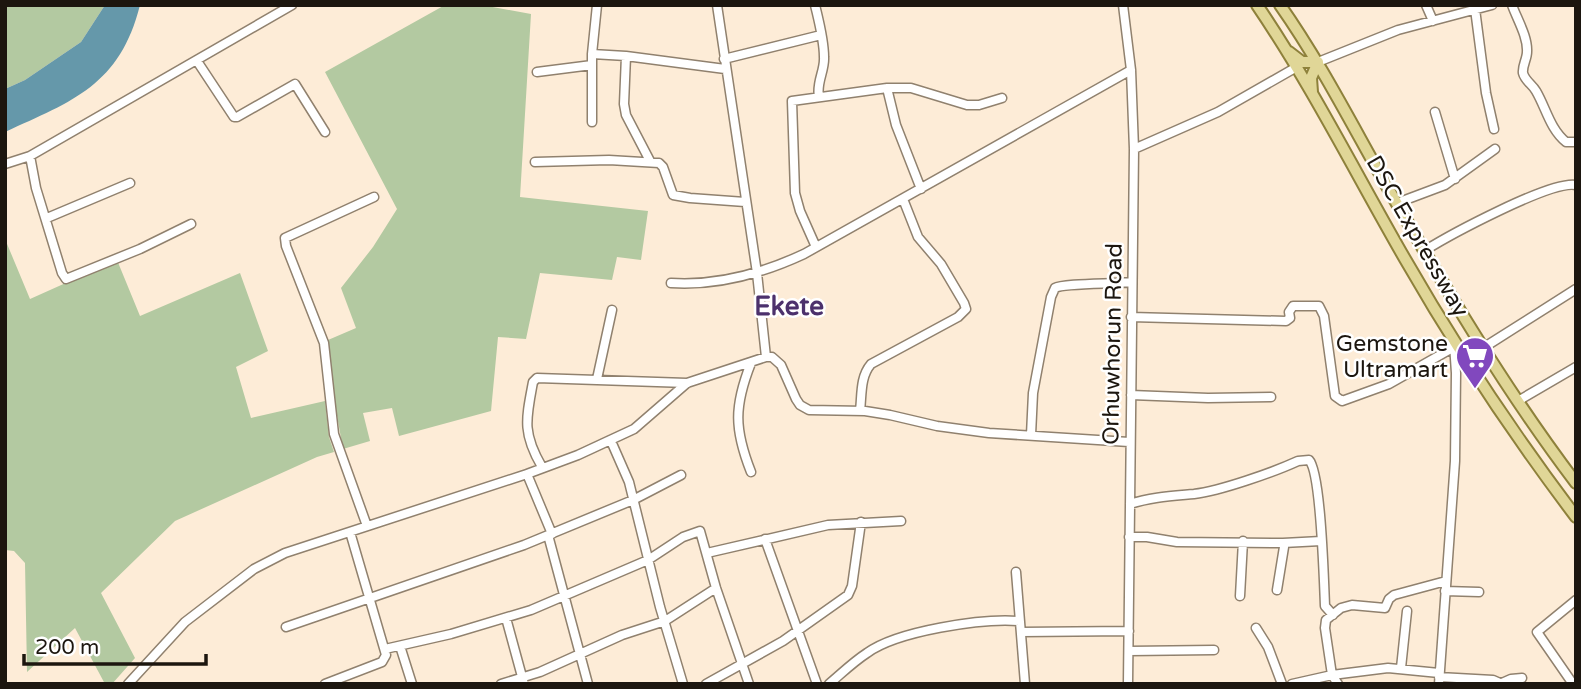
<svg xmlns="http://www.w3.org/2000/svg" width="1581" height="689" viewBox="0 0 1581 689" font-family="'Varela Round',sans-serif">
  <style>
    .forest { fill: #b3c9a1 }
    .water { fill: #6598aa }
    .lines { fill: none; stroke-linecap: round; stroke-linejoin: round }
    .minor-casing { stroke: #90816e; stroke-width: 11 }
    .major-casing { stroke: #8e813b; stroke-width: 14 }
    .minor { stroke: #fff; stroke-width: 8 }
    .major { stroke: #e0d697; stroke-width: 10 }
    .labels { text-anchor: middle; stroke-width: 5; stroke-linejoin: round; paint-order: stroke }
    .street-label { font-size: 23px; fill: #1c160f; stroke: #fff }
    .poi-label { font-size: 23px; fill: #1c160f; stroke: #fff; text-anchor: end }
    .quarter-label { font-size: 26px; font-weight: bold; fill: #4c316c; stroke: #fff }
  </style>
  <rect width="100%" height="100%" fill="#fdecd7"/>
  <path class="forest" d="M 5,5 L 105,5 L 81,42 L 25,80 L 5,89 Z
    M 445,5 L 482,5 L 531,14 L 520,197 L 648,211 L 641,260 L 617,257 L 612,280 L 540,273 L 526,339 L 498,337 L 491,411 L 399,436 L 392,408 L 363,413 L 370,441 L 343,449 L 334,399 L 328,340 L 356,328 L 341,288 L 373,247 L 397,209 L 325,72 Z
    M 5,239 L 30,299 L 117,260 L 140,316 L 240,273 L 268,351 L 236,367 L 251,418 L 325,401 L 329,437 L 334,452 L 317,457 L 175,521 L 101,593 L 135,658 L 112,684 L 105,684 L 75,628 L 27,672 L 25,563 L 14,551 L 5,550 Z"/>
  <path class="water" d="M 105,5 L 140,5 C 120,85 73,101 5,132 L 5,89 L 25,80 L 81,42 Z"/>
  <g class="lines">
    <defs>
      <path id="minor" d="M 717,5 L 757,273 L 766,357
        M 815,5 C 819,22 824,40 824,57 C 825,71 816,82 819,97
        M 1123,5 L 1131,70 L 1134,149 L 1128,684
        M 1426,5 L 1433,21
        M 1512,5 C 1517,19 1528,37 1527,52 C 1527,59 1522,66 1523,73 C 1525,81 1532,84 1536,91 C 1546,108 1550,129 1566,142 L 1576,142
        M 1475,9 L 1486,93 L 1494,129
        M 592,54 L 626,56 L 725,69
        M 626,56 L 624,104 L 626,115 L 650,161
        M 724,59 L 821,35
        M 197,61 L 234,117 L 237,117 L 295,84 L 325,132
        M 1318,62 L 1398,30 L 1492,5
        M 537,72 L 592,65
        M 887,88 L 896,125 L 921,189
        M 1435,112 L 1455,179
        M 592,122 L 592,54 L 597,5
        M 1134,149 L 1218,112 L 1295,68
        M 30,156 L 36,188 L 62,273 L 66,279 L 140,249 L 191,224
        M 535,162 L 609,160 L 659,163 L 663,167 L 673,195 L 690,198 L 745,202
        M 5,164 L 30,156 L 292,5
        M 1397,203 L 1445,185 L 1495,149
        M 47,218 L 130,183
        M 816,247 L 800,211 L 795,193 L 792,101 L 887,88 L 911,88 L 967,105 L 979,105 L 1002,98
        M 1424,251 C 1448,236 1551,180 1576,185
        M 671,283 C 717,286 763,273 804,254 L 1131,70
        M 1131,317 L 1286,321 L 1290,318 L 1289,312 L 1293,306 L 1319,306 L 1324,316 L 1335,396 L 1342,401 L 1389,384 L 1449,350 L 1454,340
        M 1483,348 L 1576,289
        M 597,379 L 612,310
        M 1131,395 L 1208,398 L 1271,397
        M 1518,401 L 1576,367
        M 860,411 C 862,394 860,377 871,364 L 958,317 L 966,309 L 964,303 L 941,264 L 918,237 L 903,199
        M 1031,435 L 1033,393 L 1051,297 L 1055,288 C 1063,283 1116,284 1131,282
        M 611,441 L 629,482 L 660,607 L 683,684
        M 542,467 C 522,433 526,419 533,382 L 537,378 L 687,383
        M 751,472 C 734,429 734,406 751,363
        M 527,474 L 552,534
        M 1130,504 C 1151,497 1172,496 1194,494 C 1220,491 1274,472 1298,461 L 1309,460 C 1321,472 1324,583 1325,606 L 1333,615
        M 367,526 L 334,434 L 324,343 L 286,246 L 285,238 L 374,197
        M 548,535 L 588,684
        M 1129,537 L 1147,537 L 1177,542 L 1283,543 L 1284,547 L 1277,590
        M 765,539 L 817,684
        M 1283,543 L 1321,541
        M 707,553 L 828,525 L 901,521
        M 1016,572 L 1025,684
        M 1445,591 L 1479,592
        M 1240,596 L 1243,541
        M 506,618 L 524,684
        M 286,627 L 524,545 L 633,500 L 681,475
        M 1256,628 L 1268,647 L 1282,684
        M 1021,632 L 1129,631
        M 400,646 L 412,684
        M 385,649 L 451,634 L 531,610 L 648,560 L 683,537 L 700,531 L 716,588 L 749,684
        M 1129,651 L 1214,650
        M 1401,668 L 1407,611
        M 1439,677 L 1493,680 L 1502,684
        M 1502,683 L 1511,679 L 1522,678
        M 128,684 L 185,622 L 254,569 L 285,553 L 527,474 L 578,455 L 634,429 L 687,383 L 766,357 L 772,357 L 781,365 L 796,399 L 800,405 L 809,410 L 865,411 L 890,415 L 937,426 L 989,433 L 1129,442
        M 325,684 L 382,662 L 386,655 L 350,532
        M 501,684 L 540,672 L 622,635 L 665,621 L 716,588
        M 706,684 L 783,641 L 848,595 L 852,586 L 861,522
        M 829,684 C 841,674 853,662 867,653 C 897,631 982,618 1019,621
        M 1292,684 L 1332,675 L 1388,668 L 1439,673
        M 1338,684 L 1332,675 L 1325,628 L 1326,620 L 1341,608 L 1352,605 L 1385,608 L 1389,599 L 1394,595 L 1446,581
        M 1439,684 L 1455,461 L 1456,373 L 1454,344
        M 1573,684 L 1537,632 L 1576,600"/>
      <path id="major" d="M 1257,5 C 1312,86 1356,174 1405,259 C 1456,348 1514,435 1576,517
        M 1280,5 C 1320,62 1351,123 1385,183 C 1444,286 1504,388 1576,483
        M 1289,52 L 1302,62 L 1318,62
        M 1312,92 L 1311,78 L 1318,62"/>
    </defs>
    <use href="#minor" class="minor-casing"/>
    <use href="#major" class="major-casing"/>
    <use href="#minor" class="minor"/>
    <use href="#major" class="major"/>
  </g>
  <defs>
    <symbol id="supermarket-pin" viewBox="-11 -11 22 30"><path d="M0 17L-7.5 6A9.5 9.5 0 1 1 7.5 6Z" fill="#8148be" stroke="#fff"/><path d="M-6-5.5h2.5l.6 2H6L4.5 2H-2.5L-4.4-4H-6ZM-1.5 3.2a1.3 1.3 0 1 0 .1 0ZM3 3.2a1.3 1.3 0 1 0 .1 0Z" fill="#fff"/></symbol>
  </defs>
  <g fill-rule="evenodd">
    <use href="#supermarket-pin" x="1453" y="334" width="44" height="60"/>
  </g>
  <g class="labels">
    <g class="street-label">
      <text transform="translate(1418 236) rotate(60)" y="8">DSC Expressway</text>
      <text transform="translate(1112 344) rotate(-89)" y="8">Orhuwhorun Road</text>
    </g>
    <g class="poi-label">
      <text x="1448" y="351">Gemstone<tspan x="1448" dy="26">Ultramart</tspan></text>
    </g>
    <g class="quarter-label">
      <text x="789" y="315">Ekete</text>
    </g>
  </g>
  <rect width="1581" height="689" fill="none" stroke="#1c160f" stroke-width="14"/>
  <path d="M24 654v10h182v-10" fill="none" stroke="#1c160f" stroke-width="3.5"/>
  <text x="35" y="654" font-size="21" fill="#1c160f" stroke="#ffffff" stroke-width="5" paint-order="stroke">200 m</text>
</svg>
